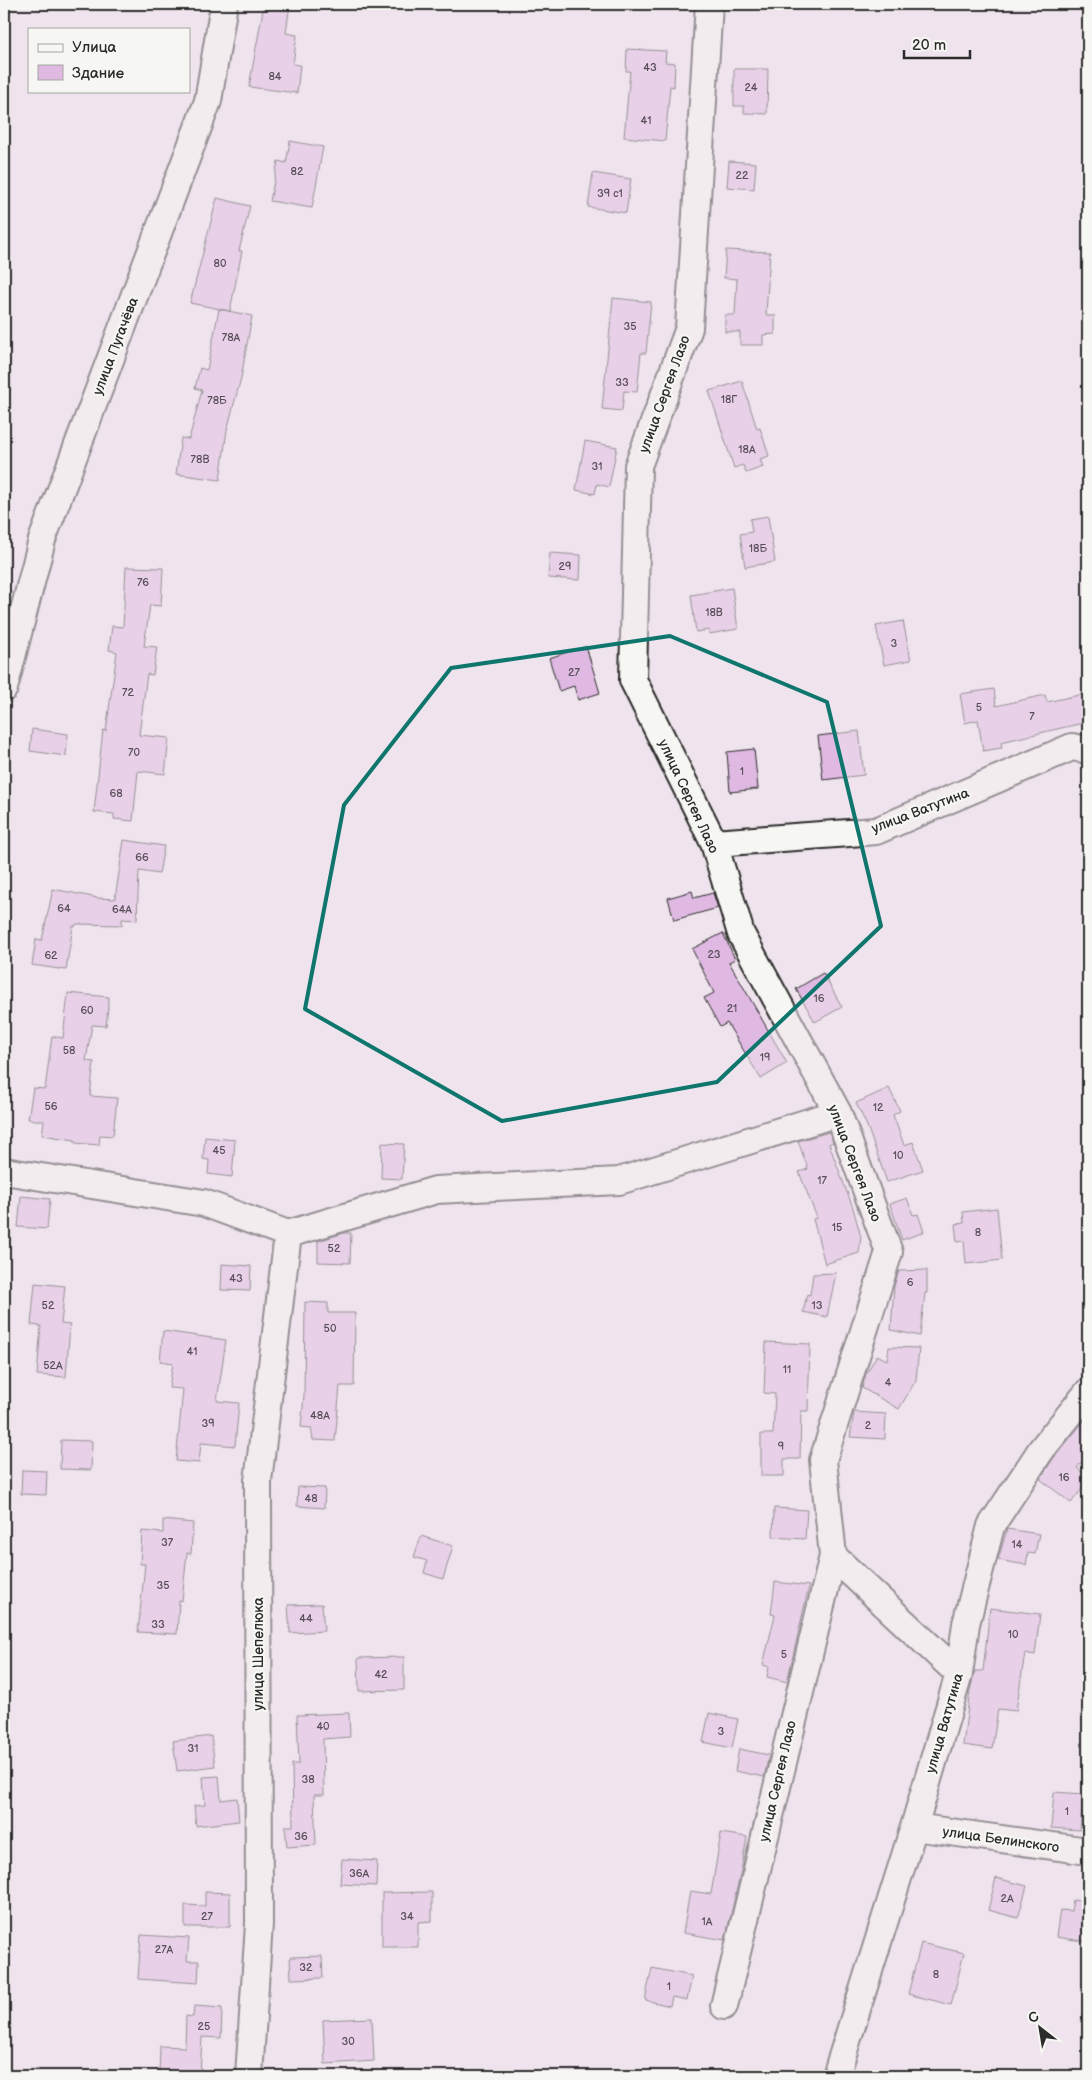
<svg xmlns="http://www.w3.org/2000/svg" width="1092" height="2080" viewBox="0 0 1092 2080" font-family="'Balsamiq Sans',sans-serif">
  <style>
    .building { fill: #dfb9e2; stroke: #2b2b2b }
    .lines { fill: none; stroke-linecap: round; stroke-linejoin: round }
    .minor-casing { stroke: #2b2b2b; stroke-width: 30 }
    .minor { stroke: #f6f6f2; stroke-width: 26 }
    .marked { fill: none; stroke: #0f766e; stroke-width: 4; stroke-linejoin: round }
    .labels { text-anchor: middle; stroke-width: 4.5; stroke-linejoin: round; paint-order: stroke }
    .number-label { font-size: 11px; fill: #584e59 }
    .street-label { font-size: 14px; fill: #2b2b2b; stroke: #f6f6f2 }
  </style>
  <rect width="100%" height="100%" fill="#efe4ed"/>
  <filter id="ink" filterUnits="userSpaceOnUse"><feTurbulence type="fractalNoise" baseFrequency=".02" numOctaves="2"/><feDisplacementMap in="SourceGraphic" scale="10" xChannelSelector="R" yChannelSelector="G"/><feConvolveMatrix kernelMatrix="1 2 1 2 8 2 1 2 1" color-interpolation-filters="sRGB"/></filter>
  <g filter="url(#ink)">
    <path class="building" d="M 264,4 L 290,4 L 286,33 L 297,35 L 293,64 L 300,65 L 297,93 L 249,87 Z
      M 627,49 L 666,51 L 665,62 L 675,63 L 674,87 L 670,86 L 665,141 L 624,137 L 630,71 L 626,71 Z
      M 734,69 L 768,69 L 767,114 L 744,113 L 744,106 L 734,106 Z
      M 290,141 L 323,147 L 312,208 L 270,201 L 278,161 L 286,163 Z
      M 729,161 L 756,163 L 754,189 L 727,187 Z
      M 593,173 L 631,179 L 626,213 L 588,207 Z
      M 217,198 L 250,206 L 239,251 L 242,251 L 230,311 L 190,303 Z
      M 726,250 L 770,252 L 766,315 L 775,315 L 775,334 L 763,335 L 763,345 L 740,345 L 740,332 L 725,332 L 725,315 L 735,315 L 737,279 L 724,278 Z
      M 613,298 L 651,302 L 646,353 L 641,353 L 637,392 L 624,391 L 622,411 L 602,409 Z
      M 219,309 L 252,316 L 241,378 L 227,430 L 220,480 L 176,474 L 181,438 L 189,439 L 202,390 L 195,388 L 200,368 L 207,370 Z
      M 742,381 L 757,429 L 760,428 L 769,456 L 760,459 L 763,467 L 746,473 L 743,465 L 734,468 L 709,391 Z
      M 585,441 L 617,447 L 609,487 L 597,484 L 595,494 L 576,490 Z
      M 768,516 L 775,562 L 745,567 L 740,534 L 752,532 L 750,519 Z
      M 550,553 L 581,555 L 580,580 L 548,578 Z
      M 126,567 L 163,568 L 161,606 L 150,605 L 144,646 L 157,647 L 153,675 L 147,674 L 139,735 L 169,738 L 165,774 L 138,771 L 133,821 L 114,819 L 114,814 L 94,812 L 103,730 L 106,731 L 117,652 L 109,650 L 112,626 L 123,627 Z
      M 732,588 L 738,629 L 709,634 L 709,630 L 696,632 L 691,595 Z
      M 903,621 L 911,660 L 884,665 L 876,626 Z
      M 586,646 L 600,693 L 578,700 L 574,686 L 559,691 L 549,658 Z
      M 994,689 L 996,706 L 1045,695 L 1047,702 L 1088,693 L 1088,719 L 1083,720 L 1083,723 L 1001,742 L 1002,748 L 983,751 L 978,720 L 965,723 L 960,694 Z
      M 32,729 L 68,734 L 66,756 L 30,751 Z
      M 859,731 L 864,775 L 823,780 L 818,736 Z
      M 754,749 L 758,789 L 730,792 L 727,752 Z
      M 124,840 L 164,846 L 159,874 L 139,871 L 137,920 L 122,919 L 122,925 L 76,924 L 75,927 L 73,926 L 66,970 L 32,965 L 36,939 L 42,940 L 53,889 L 98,898 L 115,899 Z
      M 692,891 L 694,898 L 713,893 L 718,908 L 674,920 L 668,898 Z
      M 723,933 L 735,959 L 729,962 L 787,1063 L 761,1079 L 727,1023 L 720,1027 L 704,998 L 714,993 L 692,949 Z
      M 823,973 L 842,1007 L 815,1022 L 796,989 Z
      M 68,993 L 109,997 L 106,1026 L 92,1025 L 86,1061 L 94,1062 L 90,1096 L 117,1098 L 113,1136 L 100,1135 L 99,1145 L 75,1143 L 75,1140 L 42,1135 L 44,1121 L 28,1119 L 33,1088 L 45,1089 L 52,1036 L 63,1038 Z
      M 889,1088 L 900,1111 L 893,1115 L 904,1145 L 913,1142 L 923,1170 L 887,1182 L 867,1126 L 856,1103 Z
      M 829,1132 L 833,1142 L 829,1144 L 853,1208 L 861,1237 L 859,1253 L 825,1264 L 813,1219 L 817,1218 L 799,1172 L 808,1169 L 798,1141 Z
      M 205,1137 L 235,1140 L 232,1177 L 208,1174 L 209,1160 L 203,1159 Z
      M 382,1143 L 404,1144 L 402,1179 L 381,1178 Z
      M 21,1196 L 50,1199 L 47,1229 L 18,1227 Z
      M 907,1198 L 913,1215 L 918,1214 L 924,1232 L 902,1240 L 890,1204 Z
      M 997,1208 L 1002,1260 L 966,1264 L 964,1241 L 957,1242 L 955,1224 L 964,1223 L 963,1212 Z
      M 344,1233 L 351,1233 L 350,1263 L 318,1262 L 318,1241 Z
      M 222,1264 L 251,1266 L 250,1291 L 221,1290 Z
      M 927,1270 L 927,1293 L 925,1293 L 920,1336 L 891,1330 L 894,1286 L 899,1271 Z
      M 836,1273 L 827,1317 L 803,1312 L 807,1294 L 810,1295 L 813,1274 Z
      M 35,1283 L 65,1286 L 61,1324 L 70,1325 L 66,1377 L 37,1375 L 41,1326 L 31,1325 Z
      M 305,1302 L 328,1303 L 328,1313 L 355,1313 L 354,1386 L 340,1386 L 335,1441 L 313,1440 L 311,1428 L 301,1427 L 304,1396 Z
      M 163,1331 L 226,1340 L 217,1401 L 239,1403 L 235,1446 L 201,1443 L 199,1463 L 176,1461 L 183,1389 L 169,1388 L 173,1363 L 160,1361 Z
      M 766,1342 L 810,1344 L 808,1411 L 801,1411 L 800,1459 L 784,1459 L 784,1476 L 761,1476 L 761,1434 L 773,1434 L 775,1394 L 764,1393 Z
      M 889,1347 L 919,1348 L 916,1380 L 899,1409 L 862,1388 L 866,1374 L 877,1355 L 887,1360 Z
      M 854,1412 L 886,1414 L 885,1439 L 850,1437 Z
      M 1088,1416 L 1088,1454 L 1077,1468 L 1088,1477 L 1088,1481 L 1071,1503 L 1040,1479 L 1053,1459 Z
      M 61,1440 L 92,1441 L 91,1470 L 60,1469 Z
      M 22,1470 L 47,1471 L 46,1495 L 21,1494 Z
      M 298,1487 L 325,1488 L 324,1508 L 297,1506 Z
      M 774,1508 L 807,1510 L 805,1539 L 773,1537 Z
      M 163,1520 L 193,1523 L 191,1554 L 187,1553 L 182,1601 L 179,1600 L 177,1634 L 138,1632 L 145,1564 L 140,1564 L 142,1531 L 163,1533 Z
      M 1007,1529 L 1039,1534 L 1035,1554 L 1028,1553 L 1026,1565 L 998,1560 Z
      M 421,1536 L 453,1546 L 443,1579 L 424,1573 L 427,1561 L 414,1557 Z
      M 775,1582 L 809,1586 L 787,1682 L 767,1677 L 769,1667 L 763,1665 L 775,1615 L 771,1614 Z
      M 322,1604 L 324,1631 L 290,1633 L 288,1605 Z
      M 990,1608 L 1040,1614 L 1035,1655 L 1025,1653 L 1016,1711 L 998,1709 L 992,1749 L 963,1745 L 970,1690 L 975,1671 L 983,1671 Z
      M 404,1657 L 404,1690 L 359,1691 L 358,1658 Z
      M 349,1713 L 350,1737 L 323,1739 L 324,1795 L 314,1795 L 316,1845 L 287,1847 L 285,1826 L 293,1826 L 292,1764 L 299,1764 L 297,1715 Z
      M 709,1713 L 738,1719 L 732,1748 L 703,1742 Z
      M 211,1736 L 215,1766 L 177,1771 L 173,1741 Z
      M 739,1749 L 769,1755 L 764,1777 L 735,1771 Z
      M 219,1776 L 221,1800 L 237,1798 L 239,1821 L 196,1826 L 194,1806 L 205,1805 L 203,1777 Z
      M 1054,1792 L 1083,1794 L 1080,1830 L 1051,1828 Z
      M 721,1833 L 747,1837 L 742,1866 L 725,1940 L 683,1933 L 690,1891 L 711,1894 Z
      M 342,1859 L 377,1861 L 376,1886 L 340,1884 Z
      M 996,1878 L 1027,1886 L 1018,1918 L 988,1910 Z
      M 205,1892 L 230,1893 L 230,1927 L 185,1927 L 185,1905 L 205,1906 Z
      M 432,1892 L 432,1921 L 418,1922 L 418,1947 L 382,1947 L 382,1893 Z
      M 1073,1900 L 1088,1902 L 1088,1942 L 1056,1937 L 1060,1910 L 1071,1911 Z
      M 141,1935 L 189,1938 L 187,1961 L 199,1961 L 198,1983 L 138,1979 Z
      M 921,1943 L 964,1953 L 951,2005 L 908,1994 Z
      M 322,1956 L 323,1978 L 291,1979 L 290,1957 Z
      M 652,1968 L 692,1976 L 687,2000 L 672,1997 L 670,2006 L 645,2000 Z
      M 194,2006 L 222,2008 L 221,2038 L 202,2037 L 200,2076 L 159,2076 L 160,2046 L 185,2047 L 186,2016 L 193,2017 Z
      M 372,2018 L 374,2061 L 325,2064 L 323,2020 Z"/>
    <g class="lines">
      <defs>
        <path id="minor" d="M 709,4 L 689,328 L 638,466 L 633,680 L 714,843 L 741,934 L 838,1113 L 889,1252 L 823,1460 L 833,1556 L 959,1674
          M 4,688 L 42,540 L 208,101 L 224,4
          M 714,843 L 876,831 L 1072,747 L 1088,750
          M 4,1171 L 204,1203 L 288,1234 L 436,1190 L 619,1181 L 838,1113
          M 914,1827 L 1088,1851
          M 724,2006 L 833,1556
          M 249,2076 L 259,1924 L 258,1481 L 288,1234
          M 836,2076 L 914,1827 L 959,1674 L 966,1624 L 991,1526 L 1041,1450 L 1088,1392"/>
      </defs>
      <use href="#minor" class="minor-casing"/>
      <use href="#minor" class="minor"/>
    </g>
  </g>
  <path d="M0 0H1092V2080H0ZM 670,636 L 827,702 L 881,926 L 717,1082 L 502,1121 L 305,1009 L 344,805 L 451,668 Z" fill="#efe4ed" fill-opacity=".55" fill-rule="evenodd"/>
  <path class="marked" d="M 670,636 L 827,702 L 881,926 L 717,1082 L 502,1121 L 305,1009 L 344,805 L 451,668 Z"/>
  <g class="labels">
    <g class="number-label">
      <text x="650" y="71">43</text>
      <text x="275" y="80">84</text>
      <text x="751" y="91">24</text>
      <text x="646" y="124">41</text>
      <text x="297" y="175">82</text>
      <text x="742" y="179">22</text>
      <text x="610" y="197">39 с1</text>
      <text x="220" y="267">80</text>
      <text x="630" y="330">35</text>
      <text x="231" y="341">78А</text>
      <text x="622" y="386">33</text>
      <text x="729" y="403">18Г</text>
      <text x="217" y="404">78Б</text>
      <text x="747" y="453">18А</text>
      <text x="200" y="463">78В</text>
      <text x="597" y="470">31</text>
      <text x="758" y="552">18Б</text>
      <text x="565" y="570">29</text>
      <text x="143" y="586">76</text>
      <text x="714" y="616">18В</text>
      <text x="894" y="647">3</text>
      <text x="574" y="676">27</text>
      <text x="128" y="696">72</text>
      <text x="979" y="711">5</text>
      <text x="1032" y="720">7</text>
      <text x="134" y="756">70</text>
      <text x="742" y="775">1</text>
      <text x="116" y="797">68</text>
      <text x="142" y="861">66</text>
      <text x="64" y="912">64</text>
      <text x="122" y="913">64А</text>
      <text x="714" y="958">23</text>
      <text x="51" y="959">62</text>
      <text x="819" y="1002">16</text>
      <text x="732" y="1012">21</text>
      <text x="87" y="1014">60</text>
      <text x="69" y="1054">58</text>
      <text x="765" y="1061">19</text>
      <text x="51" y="1110">56</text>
      <text x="878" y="1111">12</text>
      <text x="219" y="1154">45</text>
      <text x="898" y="1159">10</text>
      <text x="822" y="1184">17</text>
      <text x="837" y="1231">15</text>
      <text x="978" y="1236">8</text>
      <text x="334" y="1252">52</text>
      <text x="236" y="1282">43</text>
      <text x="910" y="1286">6</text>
      <text x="48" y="1309">52</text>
      <text x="817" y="1309">13</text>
      <text x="330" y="1332">50</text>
      <text x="192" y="1355">41</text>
      <text x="53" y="1369">52А</text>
      <text x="787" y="1373">11</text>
      <text x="888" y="1386">4</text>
      <text x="320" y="1419">48А</text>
      <text x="208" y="1427">39</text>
      <text x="868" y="1429">2</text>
      <text x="781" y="1450">9</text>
      <text x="1064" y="1481">16</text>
      <text x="311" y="1502">48</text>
      <text x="167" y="1546">37</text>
      <text x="1017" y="1548">14</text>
      <text x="163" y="1589">35</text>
      <text x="306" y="1622">44</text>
      <text x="158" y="1628">33</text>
      <text x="1013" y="1638">10</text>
      <text x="784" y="1658">5</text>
      <text x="381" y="1678">42</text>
      <text x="323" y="1730">40</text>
      <text x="721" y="1735">3</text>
      <text x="193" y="1752">31</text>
      <text x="308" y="1783">38</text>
      <text x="1067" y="1815">1</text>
      <text x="301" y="1840">36</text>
      <text x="359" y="1877">36А</text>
      <text x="1007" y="1902">2А</text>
      <text x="207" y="1920">27</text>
      <text x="407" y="1920">34</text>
      <text x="707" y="1925">1А</text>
      <text x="164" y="1953">27А</text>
      <text x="306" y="1971">32</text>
      <text x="936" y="1978">8</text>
      <text x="669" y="1990">1</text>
      <text x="204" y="2030">25</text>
      <text x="348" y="2045">30</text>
    </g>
    <g class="street-label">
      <text transform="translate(115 346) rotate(-69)" y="5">улица Пугачёва</text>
      <text transform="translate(664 394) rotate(-70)" y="5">улица Сергея Лазо</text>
      <text transform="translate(689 796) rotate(65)" y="5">улица Сергея Лазо</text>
      <text transform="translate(920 810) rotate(-21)" y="5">улица Ватутина</text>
      <text transform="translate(855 1163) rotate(69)" y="5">улица Сергея Лазо</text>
      <text transform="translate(258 1654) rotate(-90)" y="5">улица Шепелюка</text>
      <text transform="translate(944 1723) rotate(-74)" y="5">улица Ватутина</text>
      <text transform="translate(777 1781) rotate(-77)" y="5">улица Сергея Лазо</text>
      <text transform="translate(1001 1839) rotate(8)" y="5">улица Белинского</text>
    </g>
  </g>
  <rect width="1092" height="2080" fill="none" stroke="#f6f6f2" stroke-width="20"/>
  <rect x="10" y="10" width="1072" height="2060" fill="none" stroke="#2b2b2b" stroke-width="2" filter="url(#ink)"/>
  <rect x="28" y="28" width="162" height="65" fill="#f6f6f2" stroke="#a5a5a2"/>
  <rect x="38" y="44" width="25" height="8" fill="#f6f6f2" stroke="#a5a5a2"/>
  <text x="72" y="52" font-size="15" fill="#2b2b2b">Улица</text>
  <rect x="38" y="65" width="25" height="15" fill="#dfb9e2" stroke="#a5a5a2"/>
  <text x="72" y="78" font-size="15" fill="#2b2b2b">Здание</text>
  <g transform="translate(1040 2028) rotate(329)" stroke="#f6f6f2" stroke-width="4" paint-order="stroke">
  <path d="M0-4L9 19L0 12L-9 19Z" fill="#2b2b2b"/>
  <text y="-8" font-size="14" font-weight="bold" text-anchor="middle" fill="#2b2b2b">С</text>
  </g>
  <path d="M904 50v8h66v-8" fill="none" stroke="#2b2b2b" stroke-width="2.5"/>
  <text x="912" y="50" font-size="15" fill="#2b2b2b" stroke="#f6f6f2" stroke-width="4" paint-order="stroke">20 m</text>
</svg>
